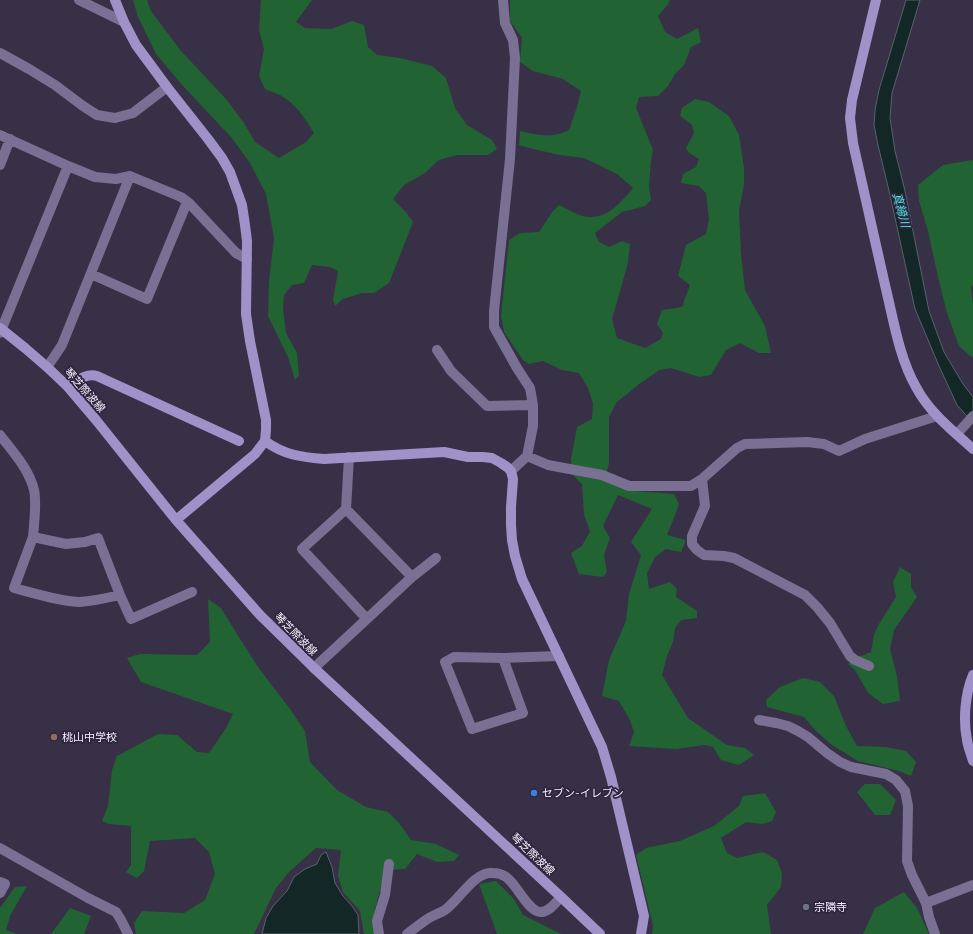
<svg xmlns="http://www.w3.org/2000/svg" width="973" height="934" viewBox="0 0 973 934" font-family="'PT Serif','Noto Sans JP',serif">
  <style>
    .green { fill: #226333 }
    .water { fill: #142727; stroke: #576368 }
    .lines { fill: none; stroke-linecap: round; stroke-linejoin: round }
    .street { stroke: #797093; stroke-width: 10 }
    .secondary { stroke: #a091c9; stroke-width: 10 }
    .education-dot { fill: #8d6e63; stroke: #2d263d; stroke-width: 1.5 }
    .shop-dot { fill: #3f7fe0; stroke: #2d263d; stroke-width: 1.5 }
    .worship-dot { fill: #6b7280; stroke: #2d263d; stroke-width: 1.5 }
    .labels { text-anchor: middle; stroke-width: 3.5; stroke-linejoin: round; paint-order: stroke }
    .street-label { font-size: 11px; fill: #f4f0ff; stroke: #2d263d }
    .poi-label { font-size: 11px; fill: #f4f0ff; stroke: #2d263d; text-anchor: start }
    .water-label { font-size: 12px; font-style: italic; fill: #4fe0e1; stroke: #2d263d }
  </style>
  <rect width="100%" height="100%" fill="#373047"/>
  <path class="green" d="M 133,0 L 147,0 L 151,11 L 181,51 L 226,99 L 244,123 L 255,142 L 279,158 L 306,142 L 314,133 C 305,118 296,104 280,95 C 275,93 269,91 265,89 L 259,76 L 264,49 L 259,30 L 261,0 L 312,0 L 296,22 L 305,28 L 331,29 L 352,21 L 364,25 L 368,47 L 377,55 L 400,58 L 432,66 L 446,78 L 455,108 L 467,125 L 492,140 L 497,149 L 488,155 L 457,155 L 439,160 L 425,173 L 404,185 L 393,199 L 405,211 L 413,222 L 389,283 L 374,293 L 362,293 L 343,299 L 335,306 L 333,300 L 338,271 L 330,267 L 312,265 L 304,283 L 292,285 L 284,295 L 283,309 L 286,333 L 297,353 L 299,375 L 295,380 L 288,357 L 268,316 L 269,282 L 274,238 L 266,194 L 250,163 L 231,137 L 183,86 L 156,54 L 138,17 Z
    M 510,0 L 670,0 L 668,4 L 658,16 L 665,32 L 677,39 L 698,28 L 701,42 L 691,47 L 684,65 L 675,74 L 668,86 L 658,96 L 639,97 L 636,108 L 653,150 L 651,161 L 649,187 L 651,200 L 645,206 L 622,212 L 595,233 L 599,242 L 609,247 L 622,241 L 630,244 L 628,263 L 612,319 L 617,338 L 645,348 L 661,339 L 663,333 L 657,324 L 662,310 L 682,307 L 690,285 L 678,276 L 686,245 L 706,234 L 709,219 L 706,193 L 699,186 L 681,183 L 683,174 L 696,167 L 699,159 L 688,152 L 686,148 L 694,133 L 692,125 L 680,116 L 682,108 L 695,99 L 709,102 L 729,116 L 739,135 L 744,168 L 744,184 L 739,211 L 741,253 L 745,290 L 765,326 L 771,353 L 759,353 L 740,343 L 726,350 L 711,375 L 699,377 L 671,368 L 659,370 L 638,385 L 616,403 L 609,417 L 609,463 L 605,480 L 635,491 L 674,494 L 679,504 L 674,518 L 667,535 L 686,540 L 681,552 L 666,549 L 655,557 L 647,573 L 649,589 L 670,582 L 677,589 L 676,597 L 697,611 L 697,618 L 681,620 L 675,628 L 673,642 L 667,656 L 662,675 L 688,718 L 727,745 L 745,748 L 754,755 L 739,765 L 721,760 L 713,747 L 705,745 L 676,749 L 629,746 L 634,732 L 630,720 L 619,701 L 602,696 L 609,660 L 626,621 L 629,594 L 641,555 L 631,542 L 652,509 L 618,495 L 603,526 L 610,538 L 604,555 L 607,572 L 603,577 L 579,574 L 571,553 L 582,546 L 590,531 L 584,515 L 582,484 L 572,474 L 571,459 L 577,427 L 592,419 L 593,403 L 588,388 L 579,373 L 562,370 L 543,361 L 529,364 L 523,360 L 504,332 L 501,316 L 509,240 L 520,233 L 539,232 L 553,211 L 559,205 C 567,209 582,218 591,217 C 609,217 622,201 633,188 L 617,174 L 584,158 L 560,155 L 533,149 L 519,145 L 520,131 C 539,135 551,139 569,130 L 577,107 L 581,91 L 563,79 L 533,71 L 520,62 L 522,38 L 510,21 Z
    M 973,160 L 973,285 L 971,287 L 973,304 L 973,357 L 970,356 L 959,346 L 947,313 L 938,277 L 928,231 L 919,201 L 918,185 L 943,165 Z
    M 900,567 L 911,574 L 911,587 L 917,597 L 894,630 L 890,649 L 897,676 L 900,701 L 883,704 L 868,693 L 855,670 L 848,664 L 855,656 L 861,656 L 871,652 L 874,635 L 879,624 L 896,597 L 893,582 Z
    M 208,599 L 221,608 L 237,634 L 258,667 L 290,709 L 305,731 L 310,762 L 337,790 L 366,807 L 388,812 L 399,823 L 411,840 L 436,844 L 459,855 L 454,861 L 437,862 L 417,854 L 405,869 L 385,870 L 374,914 L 376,934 L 364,934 L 360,911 L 343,892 L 338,876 L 341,850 L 316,848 L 290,871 L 276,888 L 254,934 L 136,934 L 134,923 L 142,911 L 184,913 L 205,900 L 215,874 L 209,852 L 195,838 L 150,841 L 144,871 L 137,878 L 126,872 L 131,865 L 131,826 L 109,824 L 102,821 L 108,806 L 112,770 L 117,756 L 158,734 L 177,735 L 197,752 L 209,753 L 226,728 L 233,714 L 141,682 L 127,658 L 140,654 L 197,655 L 210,642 Z
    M 803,678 L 820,682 L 834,696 L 846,726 L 857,746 L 886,747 L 906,751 L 916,762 L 911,776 L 899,771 L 858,761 L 832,745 L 815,730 L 804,717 L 767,707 L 766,700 L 780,687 Z
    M 865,784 L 880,784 L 896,800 L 890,815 L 875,815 L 857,792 Z
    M 765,793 L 776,812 L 772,821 L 762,824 L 746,822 L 721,838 L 727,853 L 737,858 L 763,852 L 777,860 L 782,873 L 781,887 L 767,905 L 771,934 L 652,934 L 653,926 L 636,855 L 646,848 L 680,841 L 714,826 L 739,806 L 743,796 Z
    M 496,881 L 514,899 L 523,915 L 561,934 L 497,934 L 479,884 Z
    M 27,886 L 10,916 L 6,930 L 17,934 L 0,934 L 0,908 L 15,887 Z
    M 904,892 L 917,908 L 929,934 L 863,934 L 875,908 Z
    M 70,908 L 91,916 L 84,934 L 51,934 Z"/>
  <path class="water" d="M 906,0 L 920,0 L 892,93 L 890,118 L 895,151 L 905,191 L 929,311 L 944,352 L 963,384 L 973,397 L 973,423 L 957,405 L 939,366 L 915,309 L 890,195 L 878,145 L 874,125 L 875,110 L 879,90 Z
    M 326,852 L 332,867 L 335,883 L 343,896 L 352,906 L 358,915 L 359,934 L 262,934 L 266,918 L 273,906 L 287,891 L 294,877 L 305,869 L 317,864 L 321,855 Z"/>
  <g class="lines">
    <path class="street" d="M 79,0 L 124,22
      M 503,0 L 505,23 L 513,40 L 515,58 L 510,159 L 494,311 L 494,327 L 517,368 L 530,388 L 533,405 L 533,426 L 527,456 L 511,471
      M 0,53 L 29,69 L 55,85 L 83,106 L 97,115 L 115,118 L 133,113 L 167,87
      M 0,135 L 68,166 L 95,177 L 116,179 L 130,176 L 181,197 L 189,203 L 236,253 L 247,259
      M 0,165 L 10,139
      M 91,274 L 147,299 L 185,207 L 189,203
      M 0,333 L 68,166
      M 437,350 L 451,371 L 487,406 L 533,405
      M 47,367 L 54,357 L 62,345 L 130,176
      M 957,434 L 973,416
      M 0,435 C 13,452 29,469 34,490 C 37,503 34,523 33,537
      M 527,456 L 548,465 L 602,475 L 629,486 L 691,486 L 702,479 L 737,448 L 745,444 L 807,442 L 824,444 L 839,451 L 865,439 L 937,416
      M 349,457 L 346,509 L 302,549 L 366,618
      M 702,479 L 705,506 L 692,536 L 692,544 L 697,550 L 704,555 L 724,556 L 734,558 L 805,595 L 817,607 L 830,623 L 850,656 L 855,660 L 869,666
      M 346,509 L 412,577
      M 120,595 C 107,598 94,601 80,602 C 62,602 33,593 14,588 L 33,537 L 66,544 L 85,542 L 98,538 L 120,595 L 131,619 L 192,592
      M 503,658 L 523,713 L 472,729 L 445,662 L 454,657 L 503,658 L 559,656
      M 314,668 L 412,577 L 436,558
      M 759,720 L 776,723 L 788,726 L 798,731 L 808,737 L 827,753 L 840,762 L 851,767 L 886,774 L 896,780 L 905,791 L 908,806 L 907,861 L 912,875 L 926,903 L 929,917 L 935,934
      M 0,848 L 88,898 L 116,912 L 121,920 L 128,934
      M 0,882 L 5,884 L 0,893
      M 926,903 L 973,885
      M 379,934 L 377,921 L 385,895 L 389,864
      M 407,934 C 414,929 421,923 429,918 C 434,915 440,913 445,910 C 458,901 475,871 492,873 C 497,873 502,874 506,877 C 517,884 529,914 542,912 C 550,911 556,902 561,897"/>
    <path class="secondary" d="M 115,0 L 124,22 L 136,45 L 167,87 L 208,139 L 222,158 L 230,172 L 242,205 L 245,225 L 247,241 L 246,314 L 250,341 L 266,420 L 266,430 L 265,441 L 255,454 L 176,520
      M 876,0 L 852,100 L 850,118 L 853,143 C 864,190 874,238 885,285 C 893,317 899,358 916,387 C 929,412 952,430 973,449
      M 0,328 L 25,348 L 47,367 L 68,387 L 96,420 L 176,520 L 260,615 L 314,668 L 561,897 L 600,934
      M 68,387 C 77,381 86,373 97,376 L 239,441
      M 265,441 C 284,455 301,457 324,459 L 444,452 L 468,457 L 483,457 L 492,458 L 501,463 L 507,467 L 511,471 L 513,479 L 511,507 L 511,525 L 512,540 L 515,556 L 522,579 L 602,747 L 611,777 L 644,916 L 641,934
      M 973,675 C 965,694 963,720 967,740 C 968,747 971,754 973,761"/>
  </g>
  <circle class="education-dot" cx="54" cy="737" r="4"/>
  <circle class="shop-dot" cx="534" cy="793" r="4"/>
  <circle class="worship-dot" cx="806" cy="907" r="4"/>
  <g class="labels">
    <g class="street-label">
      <text transform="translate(85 390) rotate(48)" y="4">琴芝際波線</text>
      <text transform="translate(296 634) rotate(45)" y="4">琴芝際波線</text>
      <text transform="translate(533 854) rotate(43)" y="4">琴芝際波線</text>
    </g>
    <g class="poi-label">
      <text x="62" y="741">桃山中学校</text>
      <text x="542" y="797">セブン-イレブン</text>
      <text x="814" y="911">宗隣寺</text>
    </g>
    <g class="water-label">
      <text transform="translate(901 210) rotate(75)" y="4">真締川</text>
    </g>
  </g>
</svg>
